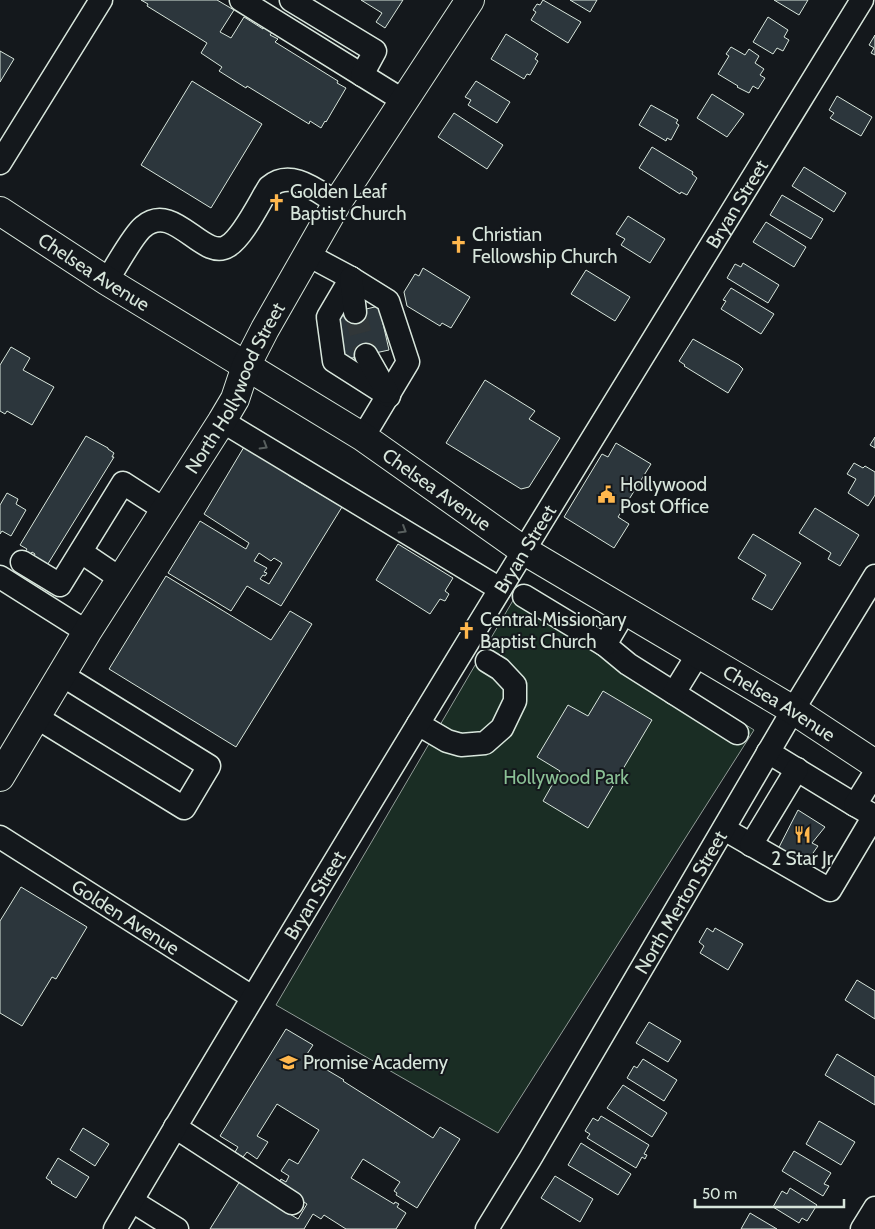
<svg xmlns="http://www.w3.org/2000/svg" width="875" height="1229" viewBox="0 0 875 1229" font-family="Cabin,sans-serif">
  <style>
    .green { fill: #1a2d24; stroke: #939e99 }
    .building { fill: #2c363c; stroke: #d8e6dc; fill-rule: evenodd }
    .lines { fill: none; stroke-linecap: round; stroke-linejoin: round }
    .minor-tunnel { stroke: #313739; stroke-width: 22; stroke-dasharray: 22 11; stroke-linecap: butt }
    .minor-casing { stroke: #d8e6dc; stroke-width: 25 }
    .major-casing { stroke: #d8e6dc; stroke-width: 30 }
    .minor { stroke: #14181c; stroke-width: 22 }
    .major { stroke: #14181c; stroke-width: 28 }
    .oneway { stroke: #59605f }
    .labels { text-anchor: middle; stroke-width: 4; stroke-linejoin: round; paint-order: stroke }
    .poi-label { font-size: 19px; fill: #d8e6dc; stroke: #14181c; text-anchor: start }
    .street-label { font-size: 19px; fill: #d8e6dc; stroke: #14181c }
    .park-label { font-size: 19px; fill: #8ac095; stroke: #14181c }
  </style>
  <rect width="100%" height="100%" fill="#14181c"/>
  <path class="green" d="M 522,585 L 754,730 L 498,1133 L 276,1005 Z"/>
  <path class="building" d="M 141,0 L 217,0 L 234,10 L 220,32 L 231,38 L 244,17 L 263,29 L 265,25 L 273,31 L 270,35 L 278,39 L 275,42 L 338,81 L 337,83 L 346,88 L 326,122 L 325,121 L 321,128 L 310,121 L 309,124 L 247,86 L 246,88 L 219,71 L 222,67 L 201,53 L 207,43 L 147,6 L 148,4 Z
    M 361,0 L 403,0 L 385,28 L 376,22 L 382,13 Z
    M 543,0 L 581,22 L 568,43 L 531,20 L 536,12 L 533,10 L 537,4 L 540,5 Z
    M 570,0 L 597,0 L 590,12 Z
    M 774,0 L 808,0 L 799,15 Z
    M 768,17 L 788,30 L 784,37 L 789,40 L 783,51 L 777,48 L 773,54 L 753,42 Z
    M 506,34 L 538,54 L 535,59 L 538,61 L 530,75 L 527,74 L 524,79 L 491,59 Z
    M 875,35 L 875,55 L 871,53 L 874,48 L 869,45 Z
    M 731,47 L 745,55 L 749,49 L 759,56 L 755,63 L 764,69 L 760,75 L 765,78 L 758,89 L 753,86 L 749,93 L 737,87 L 738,86 L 718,74 L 729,56 L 726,54 Z
    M 0,51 L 14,59 L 0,82 Z
    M 192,81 L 262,124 L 211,208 L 141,165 Z
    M 476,81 L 510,102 L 497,123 L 468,105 L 471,100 L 465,97 Z
    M 712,94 L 744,114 L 727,137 L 697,118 Z
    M 837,96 L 872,117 L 861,136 L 830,118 L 834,113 L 829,110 Z
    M 651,105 L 678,120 L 676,123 L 679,125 L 671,140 L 667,138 L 666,141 L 639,125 Z
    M 454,113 L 503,145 L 487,169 L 438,137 Z
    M 652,147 L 693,172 L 692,174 L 697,178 L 687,195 L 681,192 L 680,194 L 639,168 Z
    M 804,167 L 846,193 L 834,212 L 792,186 Z
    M 782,195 L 823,219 L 811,239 L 770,215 Z
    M 628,216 L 665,239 L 650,263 L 621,245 L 625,239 L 616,234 Z
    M 766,222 L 806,247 L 794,267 L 753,242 Z
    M 743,263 L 779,285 L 768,303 L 727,278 L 735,264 L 741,267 Z
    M 423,268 L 470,297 L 451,328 L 442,323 L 440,326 L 407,306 L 404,292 L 415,274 L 419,276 Z
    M 586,270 L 630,297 L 615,321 L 571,294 Z
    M 731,288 L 774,314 L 761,334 L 721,309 L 726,301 L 723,300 Z
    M 379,306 L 389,350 L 343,360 L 332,317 Z
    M 693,339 L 739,365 L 743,369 L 728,393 L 684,366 L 685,365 L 679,361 Z
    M 11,347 L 30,358 L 23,370 L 54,387 L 32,425 L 7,411 L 5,414 L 0,411 L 0,365 Z
    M 485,380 L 535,411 L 529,419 L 560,438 L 529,487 L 521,489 L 446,443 Z
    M 86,436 L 108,448 L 108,449 L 114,453 L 112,457 L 114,457 L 46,567 L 34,556 L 35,554 L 32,552 L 30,555 L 25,552 L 27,549 L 20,545 Z
    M 875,437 L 875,448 L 870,445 Z
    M 616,443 L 651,464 L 618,517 L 629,524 L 614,548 L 564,517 L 602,454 L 608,457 Z
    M 244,447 L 289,473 L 288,475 L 342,507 L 281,606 L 247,586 L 231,611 L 168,573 L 200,521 L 246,549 L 249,543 L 204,514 ZM 259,553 L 271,561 L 274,558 L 282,563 L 269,584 L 260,579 L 263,575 L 265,576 L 267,573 L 264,572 L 267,568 L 254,561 Z
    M 854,463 L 863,468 L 865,466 L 875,472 L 875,495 L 868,506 L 848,493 L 856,479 L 847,474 Z
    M 7,493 L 18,499 L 16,504 L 26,510 L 11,536 L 2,531 L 0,534 L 0,505 Z
    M 815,508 L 859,535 L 840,566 L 828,559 L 831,553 L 799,533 Z
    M 753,534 L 801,563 L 772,610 L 752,599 L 766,575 L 738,558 Z
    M 398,544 L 453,578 L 445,591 L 449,594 L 445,601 L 440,599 L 430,614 L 376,580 Z
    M 166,576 L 271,640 L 290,611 L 312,624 L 236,747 L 109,669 Z
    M 603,691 L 652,720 L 588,828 L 543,801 L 560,771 L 537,757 L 568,705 L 588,716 Z
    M 798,810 L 825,827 L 812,843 L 818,846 L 806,863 L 800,860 L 797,865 L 776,853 Z
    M 21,887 L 87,927 L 56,979 L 52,977 L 22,1026 L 0,1013 L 0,921 Z
    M 707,928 L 713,932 L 715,928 L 743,944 L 728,970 L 700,953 L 704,946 L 699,942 Z
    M 857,980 L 875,991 L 875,1019 L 845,1000 Z
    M 649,1022 L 681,1041 L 668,1062 L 636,1043 Z
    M 286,1029 L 313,1045 L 305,1057 L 344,1080 L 343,1081 L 433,1138 L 440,1127 L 460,1139 L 417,1208 L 396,1195 L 397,1193 L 394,1191 L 400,1182 L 363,1159 L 351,1178 L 394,1204 L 395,1202 L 399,1204 L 397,1207 L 406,1213 L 396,1229 L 346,1229 L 324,1215 L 321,1219 L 313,1214 L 304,1229 L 210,1229 L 240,1181 L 261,1195 L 260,1196 L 298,1219 L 307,1204 L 282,1188 L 279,1183 L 281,1179 L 286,1182 L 289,1176 L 281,1171 L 289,1159 L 298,1164 L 319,1130 L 277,1104 L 257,1136 L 268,1142 L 257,1159 L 247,1152 L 243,1157 L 235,1152 L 238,1147 L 220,1136 Z
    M 837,1054 L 875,1077 L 875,1105 L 825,1075 Z
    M 643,1059 L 677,1080 L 664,1101 L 627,1078 L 634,1066 L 637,1068 Z
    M 623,1085 L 667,1113 L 652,1137 L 607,1108 Z
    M 601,1116 L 649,1145 L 644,1154 L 647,1155 L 645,1159 L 642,1157 L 636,1168 L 587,1138 L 590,1134 L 585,1131 L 593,1118 L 598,1121 Z
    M 819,1121 L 855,1142 L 841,1165 L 806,1144 Z
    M 83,1128 L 109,1144 L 95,1166 L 70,1150 Z
    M 581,1143 L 631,1174 L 618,1195 L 568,1165 Z
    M 794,1151 L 831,1173 L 824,1184 L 829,1186 L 823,1196 L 782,1171 Z
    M 58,1158 L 89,1177 L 76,1198 L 51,1183 L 52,1182 L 46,1178 Z
    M 555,1176 L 593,1199 L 580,1222 L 541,1198 Z
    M 790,1188 L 817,1205 L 807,1221 L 802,1218 L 799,1223 L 773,1207 L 782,1191 L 787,1194 Z
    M 750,1213 L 777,1229 L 741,1229 Z"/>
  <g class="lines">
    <path class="minor-tunnel" d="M 355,312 L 366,355"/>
    <defs>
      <g id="minor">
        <path d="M 241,0 L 404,101"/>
        <path d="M 291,0 L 375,51 L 362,75"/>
        <path d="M 0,163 L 101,0"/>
        <path d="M 308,255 L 351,278 L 388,301 L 408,362 L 363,437"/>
        <path d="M 351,278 L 328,317 L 334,361 L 389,396"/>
        <path d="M 351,278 L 355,312"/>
        <path d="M 107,281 C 115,268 133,235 143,227 C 174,200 203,262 228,246 C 243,237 259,203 269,187 C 291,168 317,191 337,203"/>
        <path d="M 366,355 L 387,392"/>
        <path d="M 222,421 L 500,589"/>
        <path d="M 81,552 L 121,579"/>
        <path d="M 22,562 L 60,585 L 123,483 L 165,510"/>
        <path d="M 0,577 L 87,632"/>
        <path d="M 524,596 L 605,645 L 628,664 L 737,733"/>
        <path d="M 605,645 L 625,611"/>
        <path d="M 674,693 L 698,654"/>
        <path d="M 36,717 L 184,808 L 209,766 L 62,675"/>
        <path d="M 418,724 L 447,741 L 461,745 L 485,743 L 502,728 L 515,701 L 515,685 L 500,669 L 487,661"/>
        <path d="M 768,752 L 855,805"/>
        <path d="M 724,829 L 830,890 L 874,816 L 855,805 L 875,773"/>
        <path id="s1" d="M 0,837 L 252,997"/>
        <path d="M 751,845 L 797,769"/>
        <path d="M 175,1127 L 292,1203"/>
        <path d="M 132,1201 L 177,1229"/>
        <path id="s2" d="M 115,1229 C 359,816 611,408 862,0"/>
        <path id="s3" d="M 487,1229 L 530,1159 L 793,710 L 875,576"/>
        <path d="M 862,1229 L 875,1208"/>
      </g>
      <g id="major">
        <path id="s4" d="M 0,211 L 107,281 L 363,437 L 523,550 L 793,710 L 875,764"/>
        <path id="s5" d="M 0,777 L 87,632 L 222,421 L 235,399 L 246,366 L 265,329 L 337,203 L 470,0"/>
      </g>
    </defs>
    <use href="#minor" class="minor-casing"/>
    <use href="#major" class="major-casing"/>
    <use href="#minor" class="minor"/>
    <use href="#major" class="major"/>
  </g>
  <defs><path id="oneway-chevron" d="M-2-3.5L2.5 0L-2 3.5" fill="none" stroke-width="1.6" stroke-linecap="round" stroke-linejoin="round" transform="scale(1.25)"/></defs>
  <g class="oneway">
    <use href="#oneway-chevron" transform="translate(264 446) rotate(31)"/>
    <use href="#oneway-chevron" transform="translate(403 530) rotate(31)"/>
  </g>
  <defs>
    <symbol id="church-bare" viewBox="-9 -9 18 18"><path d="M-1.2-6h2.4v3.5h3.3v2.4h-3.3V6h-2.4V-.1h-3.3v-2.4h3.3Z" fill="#ffb74d" stroke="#14181c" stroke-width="2.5" paint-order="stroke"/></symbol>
    <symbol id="civic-bare" viewBox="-9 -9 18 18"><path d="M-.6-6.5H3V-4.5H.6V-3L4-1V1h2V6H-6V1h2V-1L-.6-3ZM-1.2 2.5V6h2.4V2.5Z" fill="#ffb74d" stroke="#14181c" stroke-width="2.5" paint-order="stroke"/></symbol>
    <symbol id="restaurant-bare" viewBox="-9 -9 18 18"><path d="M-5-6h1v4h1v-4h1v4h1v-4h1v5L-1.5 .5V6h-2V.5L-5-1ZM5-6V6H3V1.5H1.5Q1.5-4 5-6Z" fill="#ffb74d" stroke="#14181c" stroke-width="2.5" paint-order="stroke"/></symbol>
    <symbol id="school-bare" viewBox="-9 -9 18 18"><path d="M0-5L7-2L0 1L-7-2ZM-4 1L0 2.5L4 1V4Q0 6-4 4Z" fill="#ffb74d" stroke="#14181c" stroke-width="2.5" paint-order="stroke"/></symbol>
  </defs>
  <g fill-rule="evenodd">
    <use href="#church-bare" x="264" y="190" width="25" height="25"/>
    <use href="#church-bare" x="446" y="232" width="25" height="25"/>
    <use href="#civic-bare" x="594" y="482" width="25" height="25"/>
    <use href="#church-bare" x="454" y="618" width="25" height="25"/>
    <use href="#restaurant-bare" x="790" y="822" width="25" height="25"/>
    <use href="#school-bare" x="276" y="1050" width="25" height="25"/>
  </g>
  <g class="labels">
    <g class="poi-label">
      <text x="290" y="198">Golden Leaf<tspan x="290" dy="22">Baptist Church</tspan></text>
      <text x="472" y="241">Christian<tspan x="472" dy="22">Fellowship Church</tspan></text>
      <text x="620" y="491">Hollywood<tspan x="620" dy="22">Post Office</tspan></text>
      <text x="480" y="626">Central Missionary<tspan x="480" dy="22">Baptist Church</tspan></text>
      <text x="802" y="865" text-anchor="middle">2 Star Jr</text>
      <text x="303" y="1069">Promise Academy</text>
    </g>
    <g class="street-label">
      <text dy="7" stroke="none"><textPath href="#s2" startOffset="1199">Bryan Street</textPath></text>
      <text dy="7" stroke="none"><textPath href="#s4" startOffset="112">Chelsea Avenue</textPath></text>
      <text dy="7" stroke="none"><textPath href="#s5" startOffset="455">North Hollywood Street</textPath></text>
      <text dy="7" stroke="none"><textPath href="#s4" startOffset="518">Chelsea Avenue</textPath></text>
      <text dy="7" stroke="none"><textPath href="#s2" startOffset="794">Bryan Street</textPath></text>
      <text dy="7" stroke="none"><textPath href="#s4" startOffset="922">Chelsea Avenue</textPath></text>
      <text dy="7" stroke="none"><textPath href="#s2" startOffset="389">Bryan Street</textPath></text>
      <text dy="7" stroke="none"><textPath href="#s3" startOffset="380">North Merton Street</textPath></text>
      <text dy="7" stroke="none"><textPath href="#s1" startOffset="149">Golden Avenue</textPath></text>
    </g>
    <g class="park-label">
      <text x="566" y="784">Hollywood Park</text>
    </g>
  </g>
  <path d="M695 1199v8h149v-8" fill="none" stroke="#d8e6dc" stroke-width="2.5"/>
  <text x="702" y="1199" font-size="15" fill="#d8e6dc" stroke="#14181c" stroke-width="4" paint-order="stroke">50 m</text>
</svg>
